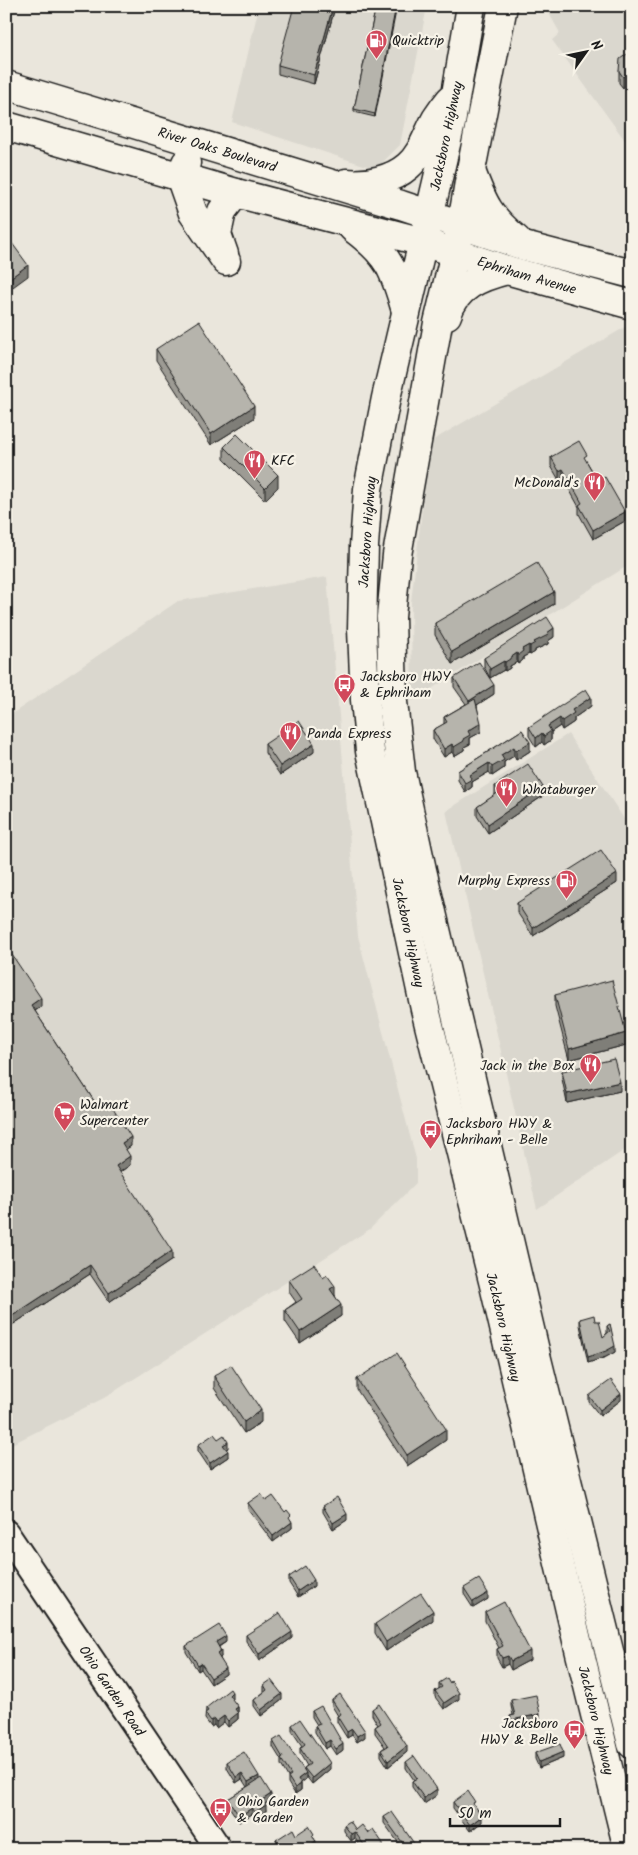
<svg xmlns="http://www.w3.org/2000/svg" width="638" height="1855" viewBox="0 0 638 1855" font-family="Kalam,sans-serif">
  <style>
    .built { fill: #dad7ce }
    .lines { fill: none; stroke-linecap: round; stroke-linejoin: round }
    .secondary-casing { stroke: #1c1c1c; stroke-width: 29 }
    .primary-casing { stroke: #1c1c1c; stroke-width: 31 }
    .secondary { stroke: #f7f3e8; stroke-width: 25 }
    .primary { stroke: #f7f3e8; stroke-width: 28 }
    .wall { fill: #9d9b94; stroke: #1c1c1c }
    .shaded-wall { fill: #7f7e78; stroke: #1c1c1c }
    .building { fill: #b6b4ac; stroke: #1c1c1c }
    .labels { text-anchor: middle; stroke-width: 4.5; stroke-linejoin: round; paint-order: stroke }
    .poi-label { font-size: 14px; fill: #1c1c1c; stroke: #f7f3e8; text-anchor: start }
    .street-label { font-size: 14px; fill: #1c1c1c; stroke: #f7f3e8 }
  </style>
  <rect width="100%" height="100%" fill="#eae6dc"/>
  <filter id="ink" filterUnits="userSpaceOnUse"><feTurbulence type="fractalNoise" baseFrequency=".02" numOctaves="2"/><feDisplacementMap in="SourceGraphic" scale="10" xChannelSelector="R" yChannelSelector="G"/><feConvolveMatrix kernelMatrix="1 2 1 2 8 2 1 2 1" color-interpolation-filters="sRGB"/></filter>
  <g filter="url(#ink)">
    <path class="built" d="M 259,6 L 427,6 L 400,145 L 376,169 L 232,122 Z
      M 545,6 L 632,6 L 632,150 L 552,40 L 560,33 Z
      M 632,323 L 632,563 L 412,701 L 411,602 L 430,442 Z
      M 327,577 L 358,936 L 416,1159 L 416,1183 L 370,1229 L 104,1398 L 6,1447 L 6,718 L 178,601 Z
      M 568,734 L 632,831 L 632,920 L 628,922 L 632,933 L 632,1145 L 537,1209 L 446,811 Z"/>
    <g class="lines">
      <defs>
        <g id="secondary">
          <path id="s1" d="M 6,1533 L 219,1849"/>
        </g>
        <g id="primary">
          <path id="s2" d="M 471,6 L 451,123 L 386,398 L 368,489 L 364,546 L 362,629 L 365,700 L 370,751 L 425,1009 L 494,1285 L 579,1649 L 628,1849"/>
          <path d="M 503,6 L 471,170 L 462,224 L 438,323 L 397,555 L 391,617 L 393,702 L 401,772 L 422,870 L 537,1359 L 632,1744"/>
          <path id="s3" d="M 6,85 L 401,205 L 524,246 L 632,274"/>
          <path id="s4" d="M 6,126 L 236,193 L 423,242 L 507,270 L 632,305"/>
          <path d="M 186,163 L 180,176 L 193,213 L 226,261"/>
          <path d="M 471,171 C 484,206 489,216 517,240"/>
          <path d="M 346,183 C 367,185 392,180 408,166 C 422,154 427,135 436,119 C 440,113 445,106 450,100"/>
          <path d="M 353,228 C 389,255 394,269 406,311"/>
          <path d="M 224,254 L 217,234 L 222,211 L 236,193"/>
          <path d="M 447,315 C 456,286 480,277 507,270"/>
        </g>
      </defs>
      <use href="#secondary" class="secondary-casing"/>
      <use href="#primary" class="primary-casing"/>
      <use href="#secondary" class="secondary"/>
      <use href="#primary" class="primary"/>
    </g>
    <path class="wall" d="M 334,6 L 334,11 L 314,84 L 278,74 L 278,65 Z
      M 376,6 L 375,117 L 354,112 L 354,109 Z
      M 632,54 L 632,96 L 625,86 L 623,88 L 619,83 L 619,71 L 628,56 Z
      M 156,349 L 254,418 L 211,445 L 156,360 Z
      M 224,447 L 278,487 L 265,500 L 224,459 Z
      M 551,457 L 587,462 L 598,481 L 625,521 L 593,539 L 579,514 L 579,507 L 563,478 L 559,480 L 551,466 Z
      M 554,604 L 452,664 L 435,635 L 435,623 Z
      M 554,637 L 548,641 L 548,644 L 535,650 L 535,652 L 530,655 L 529,654 L 523,657 L 523,660 L 518,664 L 517,662 L 510,666 L 510,668 L 505,671 L 504,670 L 490,678 L 484,667 L 484,658 Z
      M 454,678 L 494,694 L 477,705 L 481,732 L 470,738 L 470,744 L 464,747 L 464,750 L 454,756 L 452,752 L 444,757 L 433,739 L 433,730 L 444,724 L 444,717 L 466,704 L 454,687 Z
      M 591,706 L 574,718 L 574,722 L 562,730 L 560,726 L 551,732 L 551,740 L 544,745 L 542,742 L 536,747 L 529,736 L 529,727 Z
      M 522,730 L 530,751 L 516,760 L 514,756 L 504,762 L 504,768 L 492,776 L 489,772 L 472,782 L 472,787 L 465,792 L 458,780 L 458,771 Z
      M 265,744 L 314,752 L 280,775 L 265,753 Z
      M 495,786 L 543,796 L 488,833 L 477,816 L 477,807 L 495,795 Z
      M 617,883 L 533,936 L 517,912 L 517,903 Z
      M 6,950 L 41,1007 L 35,1011 L 98,1107 L 131,1146 L 126,1149 L 130,1165 L 120,1172 L 172,1260 L 109,1302 L 90,1274 L 6,1329 Z
      M 555,995 L 626,1045 L 569,1060 L 555,1006 Z
      M 562,1071 L 620,1091 L 567,1103 L 562,1079 Z
      M 289,1280 L 335,1295 L 341,1316 L 300,1343 L 285,1321 L 285,1310 L 296,1302 L 289,1292 Z
      M 580,1319 L 595,1321 L 603,1337 L 607,1333 L 607,1326 L 610,1324 L 615,1352 L 606,1357 L 588,1363 L 580,1325 Z
      M 214,1376 L 261,1422 L 244,1433 L 214,1388 Z
      M 357,1379 L 446,1440 L 407,1466 L 357,1390 Z
      M 589,1396 L 621,1400 L 600,1416 L 589,1402 Z
      M 218,1439 L 228,1448 L 226,1449 L 228,1457 L 210,1469 L 198,1451 L 198,1445 Z
      M 266,1501 L 291,1520 L 292,1528 L 273,1542 L 248,1509 L 248,1503 Z
      M 323,1506 L 347,1520 L 333,1529 L 323,1512 Z
      M 289,1577 L 314,1586 L 298,1597 L 289,1583 Z
      M 464,1588 L 488,1599 L 473,1608 L 464,1594 Z
      M 485,1612 L 530,1660 L 511,1670 L 508,1664 L 502,1667 L 497,1658 L 497,1649 L 499,1648 L 485,1621 Z
      M 433,1620 L 386,1651 L 375,1633 L 375,1624 Z
      M 246,1635 L 292,1638 L 259,1661 L 246,1641 Z
      M 226,1642 L 219,1647 L 221,1657 L 220,1658 L 226,1674 L 211,1684 L 201,1669 L 198,1671 L 186,1652 L 186,1646 Z
      M 439,1683 L 459,1699 L 444,1709 L 435,1697 L 435,1691 L 439,1689 Z
      M 264,1685 L 282,1700 L 261,1716 L 254,1706 L 254,1700 L 264,1692 Z
      M 231,1699 L 238,1707 L 238,1719 L 228,1727 L 224,1722 L 216,1728 L 214,1725 L 211,1727 L 205,1719 L 206,1708 L 232,1699 Z
      M 332,1700 L 365,1737 L 357,1742 L 352,1735 L 347,1738 L 337,1722 L 337,1716 L 338,1716 L 332,1706 Z
      M 511,1700 L 540,1720 L 512,1726 L 510,1722 L 510,1716 L 513,1715 L 511,1706 Z
      M 372,1709 L 407,1752 L 388,1767 L 381,1756 L 381,1750 L 385,1747 L 375,1733 L 375,1727 L 378,1725 L 372,1715 Z
      M 312,1711 L 343,1750 L 336,1755 L 330,1746 L 325,1749 L 315,1732 L 315,1726 L 317,1725 L 312,1717 Z
      M 292,1725 L 330,1769 L 312,1784 L 306,1776 L 306,1779 L 301,1783 L 301,1790 L 295,1794 L 288,1783 L 288,1777 L 281,1765 L 281,1760 L 273,1747 L 273,1741 L 304,1771 L 304,1768 L 307,1766 L 300,1754 L 300,1748 L 302,1746 L 292,1731 Z
      M 535,1753 L 563,1758 L 539,1768 L 535,1759 Z
      M 227,1762 L 259,1780 L 271,1800 L 265,1804 L 266,1811 L 255,1818 L 252,1814 L 239,1822 L 228,1805 L 228,1799 L 247,1787 L 242,1779 L 236,1783 L 227,1768 Z
      M 406,1762 L 437,1795 L 424,1804 L 412,1787 L 412,1781 L 414,1780 L 406,1768 Z
      M 453,1802 L 482,1822 L 470,1831 L 453,1808 Z
      M 384,1817 L 418,1849 L 403,1849 L 384,1823 Z
      M 344,1825 L 356,1830 L 368,1833 L 384,1849 L 362,1849 L 355,1838 L 351,1841 L 344,1831 Z
      M 296,1835 L 314,1838 L 316,1847 L 313,1849 L 274,1849 L 277,1847 L 276,1840 Z"/>
    <path class="shaded-wall" d="M 333,6 L 334,6 L 334,11 L 314,84 L 314,75 Z
      M 396,6 L 397,6 L 375,117 L 375,114 Z
      M 625,75 L 625,86 L 623,88 L 623,77 Z
      M 28,265 L 28,276 L 6,292 L 6,281 Z
      M 254,406 L 254,418 L 211,445 L 211,434 Z
      M 563,469 L 563,478 L 559,480 L 559,471 Z
      M 278,475 L 278,487 L 265,500 L 265,488 Z
      M 625,512 L 625,521 L 593,539 L 593,530 Z
      M 554,592 L 554,604 L 452,664 L 452,652 Z
      M 554,628 L 554,637 L 548,641 L 548,644 L 535,650 L 535,652 L 530,655 L 530,646 L 534,642 Z
      M 529,645 L 529,654 L 523,657 L 523,660 L 518,664 L 518,655 L 522,649 Z
      M 517,653 L 517,662 L 510,666 L 510,668 L 505,671 L 505,662 L 510,658 Z
      M 504,661 L 504,670 L 490,678 L 490,669 Z
      M 494,685 L 494,694 L 469,710 L 469,701 Z
      M 591,697 L 591,706 L 574,718 L 574,722 L 562,730 L 562,721 L 572,710 Z
      M 560,718 L 560,726 L 551,732 L 551,740 L 544,745 L 544,736 L 548,726 Z
      M 481,723 L 481,732 L 470,738 L 470,744 L 464,747 L 464,750 L 454,756 L 454,747 L 463,739 L 468,731 Z
      M 542,733 L 542,742 L 536,747 L 536,738 Z
      M 530,742 L 530,751 L 516,760 L 516,751 Z
      M 314,744 L 314,752 L 280,775 L 280,766 Z
      M 452,744 L 452,752 L 444,757 L 444,749 Z
      M 514,747 L 514,756 L 504,762 L 504,768 L 492,776 L 492,767 L 501,755 Z
      M 489,763 L 489,772 L 472,782 L 472,787 L 465,792 L 465,783 L 470,775 Z
      M 543,787 L 543,796 L 488,833 L 488,824 Z
      M 617,874 L 617,883 L 533,936 L 533,928 Z
      M 41,998 L 41,1007 L 31,1013 L 31,1005 Z
      M 626,1033 L 626,1045 L 569,1060 L 569,1049 Z
      M 620,1082 L 620,1091 L 567,1103 L 567,1094 Z
      M 131,1137 L 131,1146 L 122,1152 L 122,1143 Z
      M 130,1156 L 130,1165 L 116,1175 L 116,1166 Z
      M 172,1251 L 172,1260 L 109,1302 L 109,1293 Z
      M 90,1265 L 90,1274 L 6,1329 L 6,1320 Z
      M 335,1286 L 335,1298 L 330,1289 Z
      M 341,1305 L 341,1316 L 300,1343 L 300,1332 Z
      M 615,1346 L 615,1352 L 606,1357 L 588,1363 L 588,1357 Z
      M 621,1394 L 621,1400 L 600,1416 L 600,1410 Z
      M 261,1410 L 261,1422 L 244,1433 L 244,1422 Z
      M 446,1429 L 446,1440 L 407,1466 L 407,1455 Z
      M 228,1442 L 228,1448 L 223,1451 L 223,1445 Z
      M 228,1451 L 228,1457 L 210,1469 L 210,1463 Z
      M 347,1514 L 347,1520 L 333,1529 L 333,1523 Z
      M 292,1522 L 292,1528 L 273,1542 L 273,1536 Z
      M 314,1580 L 314,1586 L 298,1597 L 298,1591 Z
      M 488,1593 L 488,1599 L 473,1608 L 473,1602 Z
      M 433,1611 L 433,1620 L 386,1651 L 386,1642 Z
      M 292,1632 L 292,1638 L 259,1661 L 259,1654 Z
      M 226,1636 L 226,1642 L 216,1648 L 216,1642 Z
      M 221,1651 L 221,1657 L 217,1660 L 217,1654 Z
      M 530,1651 L 530,1660 L 511,1670 L 511,1661 Z
      M 508,1656 L 508,1664 L 502,1667 L 502,1658 Z
      M 201,1663 L 201,1669 L 198,1671 L 198,1665 Z
      M 226,1668 L 226,1674 L 211,1684 L 211,1678 Z
      M 232,1692 L 232,1699 L 229,1701 L 229,1695 Z
      M 459,1693 L 459,1699 L 444,1709 L 444,1703 Z
      M 282,1694 L 282,1700 L 261,1716 L 261,1710 Z
      M 238,1707 L 238,1719 L 228,1727 L 228,1721 L 235,1709 Z
      M 540,1714 L 540,1720 L 512,1726 L 512,1720 Z
      M 224,1716 L 224,1722 L 216,1728 L 216,1722 Z
      M 214,1719 L 214,1725 L 211,1727 L 211,1721 Z
      M 352,1729 L 352,1735 L 347,1738 L 347,1732 Z
      M 365,1731 L 365,1737 L 357,1742 L 357,1736 Z
      M 330,1740 L 330,1746 L 325,1749 L 325,1743 Z
      M 343,1744 L 343,1750 L 336,1755 L 336,1749 Z
      M 407,1746 L 407,1752 L 388,1767 L 388,1761 Z
      M 563,1752 L 563,1758 L 539,1768 L 539,1762 Z
      M 330,1763 L 330,1769 L 312,1784 L 312,1778 Z
      M 242,1773 L 242,1779 L 236,1783 L 236,1777 Z
      M 306,1773 L 306,1779 L 298,1785 L 298,1779 Z
      M 259,1776 L 259,1782 L 248,1788 L 248,1782 Z
      M 301,1784 L 301,1790 L 295,1794 L 295,1788 Z
      M 437,1789 L 437,1795 L 424,1804 L 424,1798 Z
      M 271,1794 L 271,1800 L 262,1806 L 262,1800 Z
      M 266,1805 L 266,1811 L 255,1818 L 255,1812 Z
      M 252,1808 L 252,1814 L 239,1822 L 239,1816 Z
      M 482,1816 L 482,1822 L 470,1831 L 470,1825 Z
      M 355,1832 L 355,1838 L 351,1841 L 351,1834 Z
      M 316,1841 L 316,1847 L 313,1849 L 305,1849 L 305,1848 Z
      M 301,1842 L 301,1848 L 300,1849 L 291,1849 Z"/>
    <path class="building" d="M 294,6 L 333,6 L 314,75 L 278,65 Z
      M 376,6 L 396,6 L 375,114 L 354,109 Z
      M 627,54 L 628,56 L 632,54 L 632,84 L 625,75 L 623,77 L 619,71 L 620,59 Z
      M 6,235 L 28,265 L 6,281 Z
      M 199,321 L 254,406 L 211,434 L 156,349 Z
      M 237,434 L 278,475 L 265,488 L 224,447 Z
      M 579,441 L 587,455 L 584,457 L 598,481 L 605,477 L 625,512 L 593,530 L 579,505 L 582,503 L 563,469 L 559,471 L 551,457 Z
      M 537,563 L 554,592 L 452,652 L 435,623 Z
      M 547,617 L 554,628 L 547,633 L 548,635 L 534,642 L 535,643 L 530,646 L 529,645 L 522,649 L 523,651 L 518,655 L 517,653 L 510,658 L 510,659 L 505,662 L 504,661 L 490,669 L 484,658 Z
      M 479,662 L 494,685 L 469,701 L 454,678 Z
      M 586,689 L 591,697 L 572,710 L 574,713 L 562,721 L 560,718 L 548,726 L 551,731 L 544,736 L 542,733 L 536,738 L 529,727 Z
      M 475,699 L 481,723 L 468,731 L 470,735 L 463,739 L 464,741 L 454,747 L 452,744 L 444,749 L 433,730 L 447,722 L 444,717 Z
      M 299,721 L 314,744 L 280,766 L 265,744 Z
      M 522,730 L 530,742 L 516,751 L 514,747 L 501,755 L 504,760 L 492,767 L 489,763 L 470,775 L 472,779 L 465,783 L 458,771 Z
      M 528,764 L 543,787 L 488,824 L 477,807 L 499,792 L 495,786 Z
      M 601,850 L 617,874 L 533,928 L 517,903 Z
      M 8,949 L 41,998 L 31,1005 L 98,1107 L 108,1101 L 131,1137 L 122,1143 L 130,1156 L 116,1166 L 172,1251 L 109,1293 L 90,1265 L 6,1320 L 6,950 Z
      M 612,980 L 626,1033 L 569,1049 L 555,995 Z
      M 614,1059 L 620,1082 L 567,1094 L 562,1071 Z
      M 314,1264 L 323,1278 L 327,1275 L 335,1286 L 330,1289 L 341,1305 L 300,1332 L 285,1310 L 302,1299 L 289,1280 Z
      M 594,1315 L 595,1321 L 599,1321 L 603,1337 L 610,1331 L 607,1326 L 610,1324 L 615,1346 L 606,1351 L 588,1357 L 580,1319 Z
      M 397,1353 L 446,1429 L 407,1455 L 357,1379 Z
      M 231,1365 L 261,1410 L 244,1422 L 214,1376 Z
      M 611,1380 L 621,1394 L 600,1410 L 589,1396 Z
      M 214,1434 L 218,1439 L 224,1435 L 228,1442 L 223,1445 L 228,1451 L 210,1463 L 198,1445 Z
      M 261,1494 L 266,1501 L 273,1496 L 285,1512 L 287,1510 L 291,1515 L 289,1517 L 292,1522 L 273,1536 L 248,1503 Z
      M 337,1497 L 347,1514 L 333,1523 L 323,1506 Z
      M 305,1566 L 314,1580 L 298,1591 L 289,1577 Z
      M 479,1579 L 488,1593 L 473,1602 L 464,1588 Z
      M 421,1593 L 433,1611 L 386,1642 L 375,1624 Z
      M 504,1602 L 530,1651 L 511,1661 L 508,1656 L 502,1658 L 497,1649 L 503,1646 L 485,1612 Z
      M 280,1613 L 292,1632 L 259,1654 L 246,1635 Z
      M 219,1625 L 226,1636 L 216,1642 L 221,1651 L 217,1654 L 226,1668 L 211,1678 L 201,1663 L 198,1665 L 186,1646 Z
      M 447,1678 L 450,1683 L 451,1681 L 459,1693 L 444,1703 L 435,1691 L 442,1687 L 439,1683 Z
      M 271,1680 L 282,1694 L 261,1710 L 254,1700 L 267,1690 L 264,1685 Z
      M 230,1689 L 232,1692 L 229,1695 L 238,1707 L 235,1709 L 238,1713 L 228,1721 L 224,1716 L 216,1722 L 214,1719 L 211,1721 L 205,1713 L 208,1711 L 206,1708 Z
      M 340,1694 L 365,1731 L 357,1736 L 352,1729 L 347,1732 L 337,1716 L 341,1714 L 332,1700 Z
      M 536,1695 L 540,1714 L 512,1720 L 510,1716 L 515,1715 L 511,1700 Z
      M 379,1704 L 407,1746 L 388,1761 L 381,1750 L 388,1746 L 375,1727 L 381,1723 L 372,1709 Z
      M 321,1706 L 343,1744 L 336,1749 L 330,1740 L 325,1743 L 315,1726 L 320,1724 L 312,1711 Z
      M 300,1719 L 330,1763 L 312,1778 L 304,1768 L 310,1764 L 300,1748 L 305,1744 L 292,1725 Z
      M 281,1736 L 306,1773 L 298,1779 L 301,1784 L 295,1788 L 288,1777 L 291,1775 L 281,1759 L 283,1758 L 273,1741 Z
      M 560,1744 L 563,1752 L 539,1762 L 535,1753 Z
      M 244,1752 L 259,1776 L 248,1782 L 242,1773 L 236,1777 L 227,1762 Z
      M 414,1756 L 437,1789 L 424,1798 L 412,1781 L 417,1778 L 406,1762 Z
      M 261,1778 L 271,1794 L 262,1800 L 266,1805 L 255,1812 L 252,1808 L 239,1816 L 228,1799 Z
      M 468,1791 L 475,1802 L 473,1803 L 482,1816 L 470,1825 L 453,1802 Z
      M 392,1812 L 418,1849 L 407,1849 L 384,1817 Z
      M 350,1821 L 356,1830 L 362,1825 L 368,1833 L 373,1829 L 384,1845 L 379,1849 L 367,1849 L 355,1832 L 351,1834 L 344,1825 Z
      M 309,1826 L 314,1834 L 312,1836 L 316,1841 L 305,1848 L 301,1842 L 291,1849 L 274,1849 L 280,1845 L 276,1840 L 293,1829 L 296,1835 Z
      M 344,1844 L 347,1849 L 337,1849 Z"/>
  </g>
  <defs>
    <symbol id="fuel-pin" viewBox="-11 -11 22 30"><path d="M0 17L-7.5 6A9.5 9.5 0 1 1 7.5 6Z" fill="#d1495b" stroke="#f7f3e8"/><path d="M-5.5-6h7V0h2V4h1.3V-2.5L3-4.5l.8-.8L6-3V5H2.5V1h-1V6h-7ZM-4.2-4.7v3.2H.2V-4.7Z" fill="#fff"/></symbol>
    <symbol id="restaurant-pin" viewBox="-11 -11 22 30"><path d="M0 17L-7.5 6A9.5 9.5 0 1 1 7.5 6Z" fill="#d1495b" stroke="#f7f3e8"/><path d="M-5-6h1v4h1v-4h1v4h1v-4h1v5L-1.5 .5V6h-2V.5L-5-1ZM5-6V6H3V1.5H1.5Q1.5-4 5-6Z" fill="#fff"/></symbol>
    <symbol id="bus-pin" viewBox="-11 -11 22 30"><path d="M0 17L-7.5 6A9.5 9.5 0 1 1 7.5 6Z" fill="#d1495b" stroke="#f7f3e8"/><path d="M-5-6H5V4H4V6H2V4H-2V6H-4V4H-5ZM-3.5-4V0h7V-4ZM-3.5 1.2v1.5H-2V1.2ZM2 1.2v1.5H3.5V1.2Z" fill="#fff"/></symbol>
    <symbol id="supermarket-pin" viewBox="-11 -11 22 30"><path d="M0 17L-7.5 6A9.5 9.5 0 1 1 7.5 6Z" fill="#d1495b" stroke="#f7f3e8"/><path d="M-6-5.5h2.5l.6 2H6L4.5 2H-2.5L-4.4-4H-6ZM-1.5 3.2a1.3 1.3 0 1 0 .1 0ZM3 3.2a1.3 1.3 0 1 0 .1 0Z" fill="#fff"/></symbol>
  </defs>
  <g fill-rule="evenodd">
    <use href="#fuel-pin" x="364" y="28" width="25" height="34"/>
    <use href="#restaurant-pin" x="242" y="448" width="25" height="34"/>
    <use href="#restaurant-pin" x="582" y="470" width="25" height="34"/>
    <use href="#bus-pin" x="332" y="672" width="25" height="34"/>
    <use href="#restaurant-pin" x="278" y="720" width="25" height="34"/>
    <use href="#restaurant-pin" x="494" y="776" width="25" height="34"/>
    <use href="#fuel-pin" x="554" y="868" width="25" height="34"/>
    <use href="#restaurant-pin" x="578" y="1052" width="25" height="34"/>
    <use href="#supermarket-pin" x="52" y="1100" width="25" height="34"/>
    <use href="#bus-pin" x="418" y="1118" width="25" height="34"/>
    <use href="#bus-pin" x="562" y="1718" width="25" height="34"/>
    <use href="#bus-pin" x="208" y="1796" width="25" height="34"/>
  </g>
  <g class="labels">
    <g class="poi-label">
      <text x="392" y="45">Quicktrip</text>
      <text x="271" y="465">KFC</text>
      <text x="579" y="487" text-anchor="end">McDonald's</text>
      <text x="360" y="681">Jacksboro HWY<tspan x="360" dy="16">&amp; Ephriham</tspan></text>
      <text x="307" y="738">Panda Express</text>
      <text x="522" y="794">Whataburger</text>
      <text x="550" y="885" text-anchor="end">Murphy Express</text>
      <text x="574" y="1070" text-anchor="end">Jack in the Box</text>
      <text x="80" y="1109">Walmart<tspan x="80" dy="16">Supercenter</tspan></text>
      <text x="446" y="1128">Jacksboro HWY &amp;<tspan x="446" dy="16">Ephriham - Belle</tspan></text>
      <text x="558" y="1728" text-anchor="end">Jacksboro<tspan x="558" dy="16">HWY &amp; Belle</tspan></text>
      <text x="237" y="1806">Ohio Garden<tspan x="237" dy="16">&amp; Garden</tspan></text>
    </g>
    <g class="street-label">
      <text transform="translate(446 136) rotate(-78)" y="5">Jacksboro Highway</text>
      <text dy="5" stroke="none"><textPath href="#s3" startOffset="221">River Oaks Boulevard</textPath></text>
      <text dy="5" stroke="none"><textPath href="#s4" startOffset="542">Ephriham Avenue</textPath></text>
      <text transform="translate(367 532) rotate(-86)" y="5">Jacksboro Highway</text>
      <text dy="5" stroke="none"><textPath href="#s2" startOffset="942">Jacksboro Highway</textPath></text>
      <text dy="5" stroke="none"><textPath href="#s2" startOffset="1348">Jacksboro Highway</textPath></text>
      <text dy="5" stroke="none"><textPath href="#s1" startOffset="190">Ohio Garden Road</textPath></text>
      <text dy="5" stroke="none"><textPath href="#s2" startOffset="1752">Jacksboro Highway</textPath></text>
    </g>
  </g>
  <rect width="638" height="1855" fill="none" stroke="#f7f3e8" stroke-width="25"/>
  <rect x="12" y="12" width="613" height="1830" fill="none" stroke="#1c1c1c" stroke-width="2" filter="url(#ink)"/>
  <g transform="translate(586 52) rotate(57)" stroke="#f7f3e8" stroke-width="4" paint-order="stroke">
  <path d="M0-4L9 19L0 12L-9 19Z" fill="#1c1c1c"/>
  <text y="-8" font-size="14" font-weight="bold" text-anchor="middle" fill="#1c1c1c">N</text>
  </g>
  <path d="M450 1818v8h110v-8" fill="none" stroke="#1c1c1c" stroke-width="2.5"/>
  <text x="458" y="1818" font-size="15" fill="#1c1c1c" stroke="#f7f3e8" stroke-width="4" paint-order="stroke">50 m</text>
</svg>
